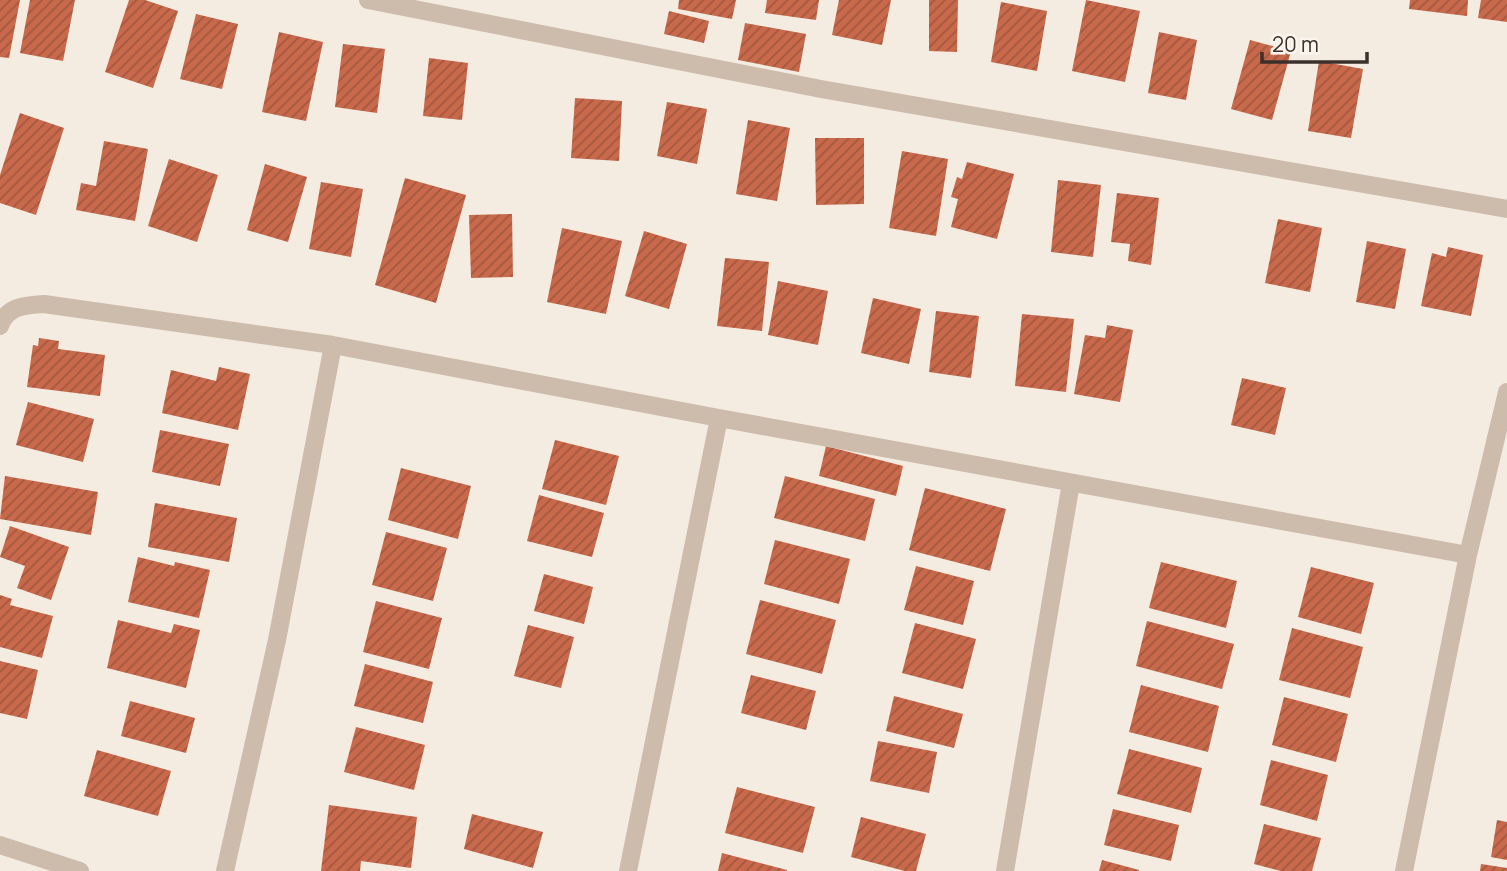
<svg xmlns="http://www.w3.org/2000/svg" width="1507" height="871" viewBox="0 0 1507 871" font-family="Manrope,sans-serif">
  <style>
    .building { fill: url(#building-hatch) }
    .lines { fill: none; stroke-linecap: round; stroke-linejoin: round }
    .street { stroke: #cdbbac; stroke-width: 18 }
  </style>
  <defs>
    <pattern id="building-hatch" width="6" height="6" patternUnits="userSpaceOnUse" patternTransform="scale(1.75)"><rect width="6" height="6" fill="#c8694b"/><path d="M-1 1l2-2M0 6l6-6M5 7l2-2" fill="none" stroke="#a4573f"/></pattern>
  </defs>
  <rect width="100%" height="100%" fill="#f4ebe1"/>
  <path class="building" d="M 0,0 L 20,0 L 9,58 L 0,57 Z
    M 30,0 L 75,0 L 63,61 L 20,53 Z
    M 129,0 L 145,0 L 178,11 L 153,88 L 105,72 Z
    M 679,0 L 736,0 L 732,19 L 678,9 Z
    M 767,0 L 819,0 L 816,20 L 765,13 Z
    M 839,0 L 891,0 L 882,45 L 832,35 Z
    M 929,0 L 958,0 L 957,52 L 929,51 Z
    M 1086,0 L 1140,11 L 1125,82 L 1072,71 Z
    M 1410,0 L 1468,0 L 1467,16 L 1409,9 Z
    M 1481,0 L 1507,0 L 1507,22 L 1478,18 Z
    M 1001,2 L 1047,11 L 1037,71 L 991,62 Z
    M 669,11 L 709,21 L 704,43 L 664,34 Z
    M 196,14 L 238,24 L 222,89 L 180,79 Z
    M 745,23 L 806,34 L 799,72 L 738,60 Z
    M 279,32 L 323,42 L 306,121 L 262,112 Z
    M 1159,32 L 1197,40 L 1186,100 L 1148,93 Z
    M 1250,40 L 1291,51 L 1272,120 L 1231,109 Z
    M 343,44 L 385,49 L 377,113 L 335,107 Z
    M 429,58 L 468,63 L 462,120 L 423,116 Z
    M 1319,61 L 1363,69 L 1351,138 L 1308,131 Z
    M 575,98 L 622,101 L 619,161 L 571,158 Z
    M 667,102 L 707,109 L 697,164 L 657,156 Z
    M 20,113 L 64,128 L 36,215 L 0,203 L 0,175 Z
    M 748,120 L 790,128 L 777,201 L 736,194 Z
    M 815,138 L 864,138 L 864,204 L 816,205 Z
    M 104,141 L 148,149 L 135,221 L 76,210 L 81,183 L 96,186 Z
    M 902,151 L 948,159 L 936,236 L 889,228 Z
    M 169,159 L 218,175 L 197,242 L 148,226 Z
    M 967,162 L 1014,174 L 997,239 L 951,227 L 958,199 L 951,197 L 957,177 L 962,179 Z
    M 265,164 L 307,177 L 288,242 L 247,230 Z
    M 405,178 L 466,195 L 436,303 L 375,285 Z
    M 1058,180 L 1101,185 L 1093,257 L 1051,252 Z
    M 321,182 L 363,189 L 351,257 L 309,249 Z
    M 1117,193 L 1159,198 L 1151,265 L 1128,261 L 1130,244 L 1111,242 Z
    M 512,214 L 513,277 L 471,278 L 469,215 Z
    M 1278,219 L 1322,228 L 1310,292 L 1265,283 Z
    M 562,228 L 622,241 L 606,314 L 547,302 Z
    M 644,231 L 687,244 L 669,309 L 625,296 Z
    M 1367,241 L 1406,249 L 1395,309 L 1356,302 Z
    M 1448,247 L 1483,255 L 1471,316 L 1421,306 L 1432,253 L 1446,257 Z
    M 725,258 L 769,262 L 762,331 L 717,326 Z
    M 778,281 L 828,291 L 818,345 L 768,335 Z
    M 873,298 L 921,309 L 909,364 L 861,353 Z
    M 936,311 L 979,316 L 971,378 L 929,372 Z
    M 1022,314 L 1074,319 L 1066,392 L 1015,386 Z
    M 1107,325 L 1133,330 L 1120,402 L 1074,394 L 1085,335 L 1105,338 Z
    M 39,338 L 59,341 L 58,349 L 105,355 L 100,396 L 27,387 L 33,345 L 38,346 Z
    M 219,367 L 250,374 L 238,430 L 162,413 L 171,370 L 216,381 Z
    M 1242,378 L 1286,388 L 1275,435 L 1231,425 Z
    M 28,402 L 94,419 L 83,462 L 16,445 Z
    M 160,430 L 229,444 L 220,486 L 152,472 Z
    M 555,440 L 619,456 L 606,505 L 542,489 Z
    M 826,446 L 903,466 L 896,496 L 819,476 Z
    M 401,468 L 471,486 L 458,539 L 388,520 Z
    M 5,476 L 98,492 L 91,535 L 0,519 Z
    M 785,476 L 875,499 L 865,541 L 774,518 Z
    M 925,488 L 1006,509 L 990,571 L 909,550 Z
    M 539,495 L 604,513 L 592,557 L 527,541 Z
    M 155,503 L 237,518 L 229,562 L 148,547 Z
    M 10,526 L 69,547 L 51,600 L 17,588 L 25,566 L 0,557 Z
    M 386,532 L 447,548 L 433,601 L 372,585 Z
    M 775,540 L 850,559 L 839,604 L 764,584 Z
    M 138,557 L 174,566 L 175,562 L 210,570 L 199,618 L 128,602 Z
    M 1161,562 L 1237,581 L 1226,628 L 1149,608 Z
    M 916,566 L 974,581 L 963,625 L 904,610 Z
    M 1311,567 L 1374,583 L 1361,634 L 1298,617 Z
    M 544,574 L 593,587 L 584,624 L 534,611 Z
    M 0,595 L 12,599 L 10,605 L 53,616 L 42,658 L 0,647 Z
    M 760,600 L 836,620 L 822,674 L 746,654 Z
    M 376,601 L 442,618 L 429,669 L 363,652 Z
    M 118,620 L 171,633 L 174,624 L 200,630 L 186,688 L 107,668 Z
    M 1147,621 L 1234,644 L 1222,689 L 1136,666 Z
    M 915,623 L 976,639 L 963,689 L 902,673 Z
    M 528,625 L 574,637 L 561,688 L 514,676 Z
    M 1292,628 L 1363,647 L 1350,698 L 1279,680 Z
    M 0,661 L 38,670 L 27,719 L 0,713 Z
    M 365,664 L 433,682 L 423,723 L 354,706 Z
    M 751,675 L 816,691 L 806,730 L 741,713 Z
    M 1141,685 L 1219,706 L 1208,752 L 1129,732 Z
    M 894,696 L 963,714 L 954,748 L 886,731 Z
    M 1284,697 L 1348,714 L 1336,762 L 1272,745 Z
    M 130,701 L 195,718 L 186,753 L 121,736 Z
    M 356,727 L 425,745 L 414,790 L 344,772 Z
    M 878,741 L 937,752 L 929,793 L 870,781 Z
    M 1129,749 L 1202,768 L 1191,813 L 1117,794 Z
    M 97,750 L 171,771 L 158,816 L 84,796 Z
    M 1271,760 L 1328,775 L 1317,821 L 1260,805 Z
    M 737,787 L 815,807 L 803,853 L 725,833 Z
    M 329,805 L 417,817 L 411,868 L 361,861 L 360,871 L 321,871 Z
    M 1113,809 L 1179,825 L 1171,861 L 1104,845 Z
    M 472,814 L 543,832 L 533,868 L 464,849 Z
    M 861,817 L 926,834 L 916,871 L 905,871 L 851,857 Z
    M 1497,820 L 1507,822 L 1507,860 L 1491,857 Z
    M 1264,824 L 1321,838 L 1312,871 L 1281,871 L 1254,864 Z
    M 722,853 L 787,870 L 787,871 L 718,871 Z
    M 1102,860 L 1139,870 L 1139,871 L 1099,871 Z
    M 1481,864 L 1507,868 L 1507,871 L 1480,871 Z"/>
  <g class="lines">
    <path class="street" d="M 368,0 L 821,89 L 1507,209
      M 0,326 C 7,306 25,305 44,304 L 333,345 L 719,418 L 1468,555
      M 0,845 L 80,871
      M 225,871 L 277,640 L 333,345
      M 628,871 L 719,418
      M 1005,871 L 1071,483
      M 1404,871 L 1468,555 L 1507,392"/>
  </g>
  <path d="M1262 52v10h105v-10" fill="none" stroke="#3b302b" stroke-width="3.5"/>
  <text x="1272" y="52" font-size="21" fill="#3b302b" stroke="#fbf5ee" stroke-width="5" paint-order="stroke">20 m</text>
</svg>
